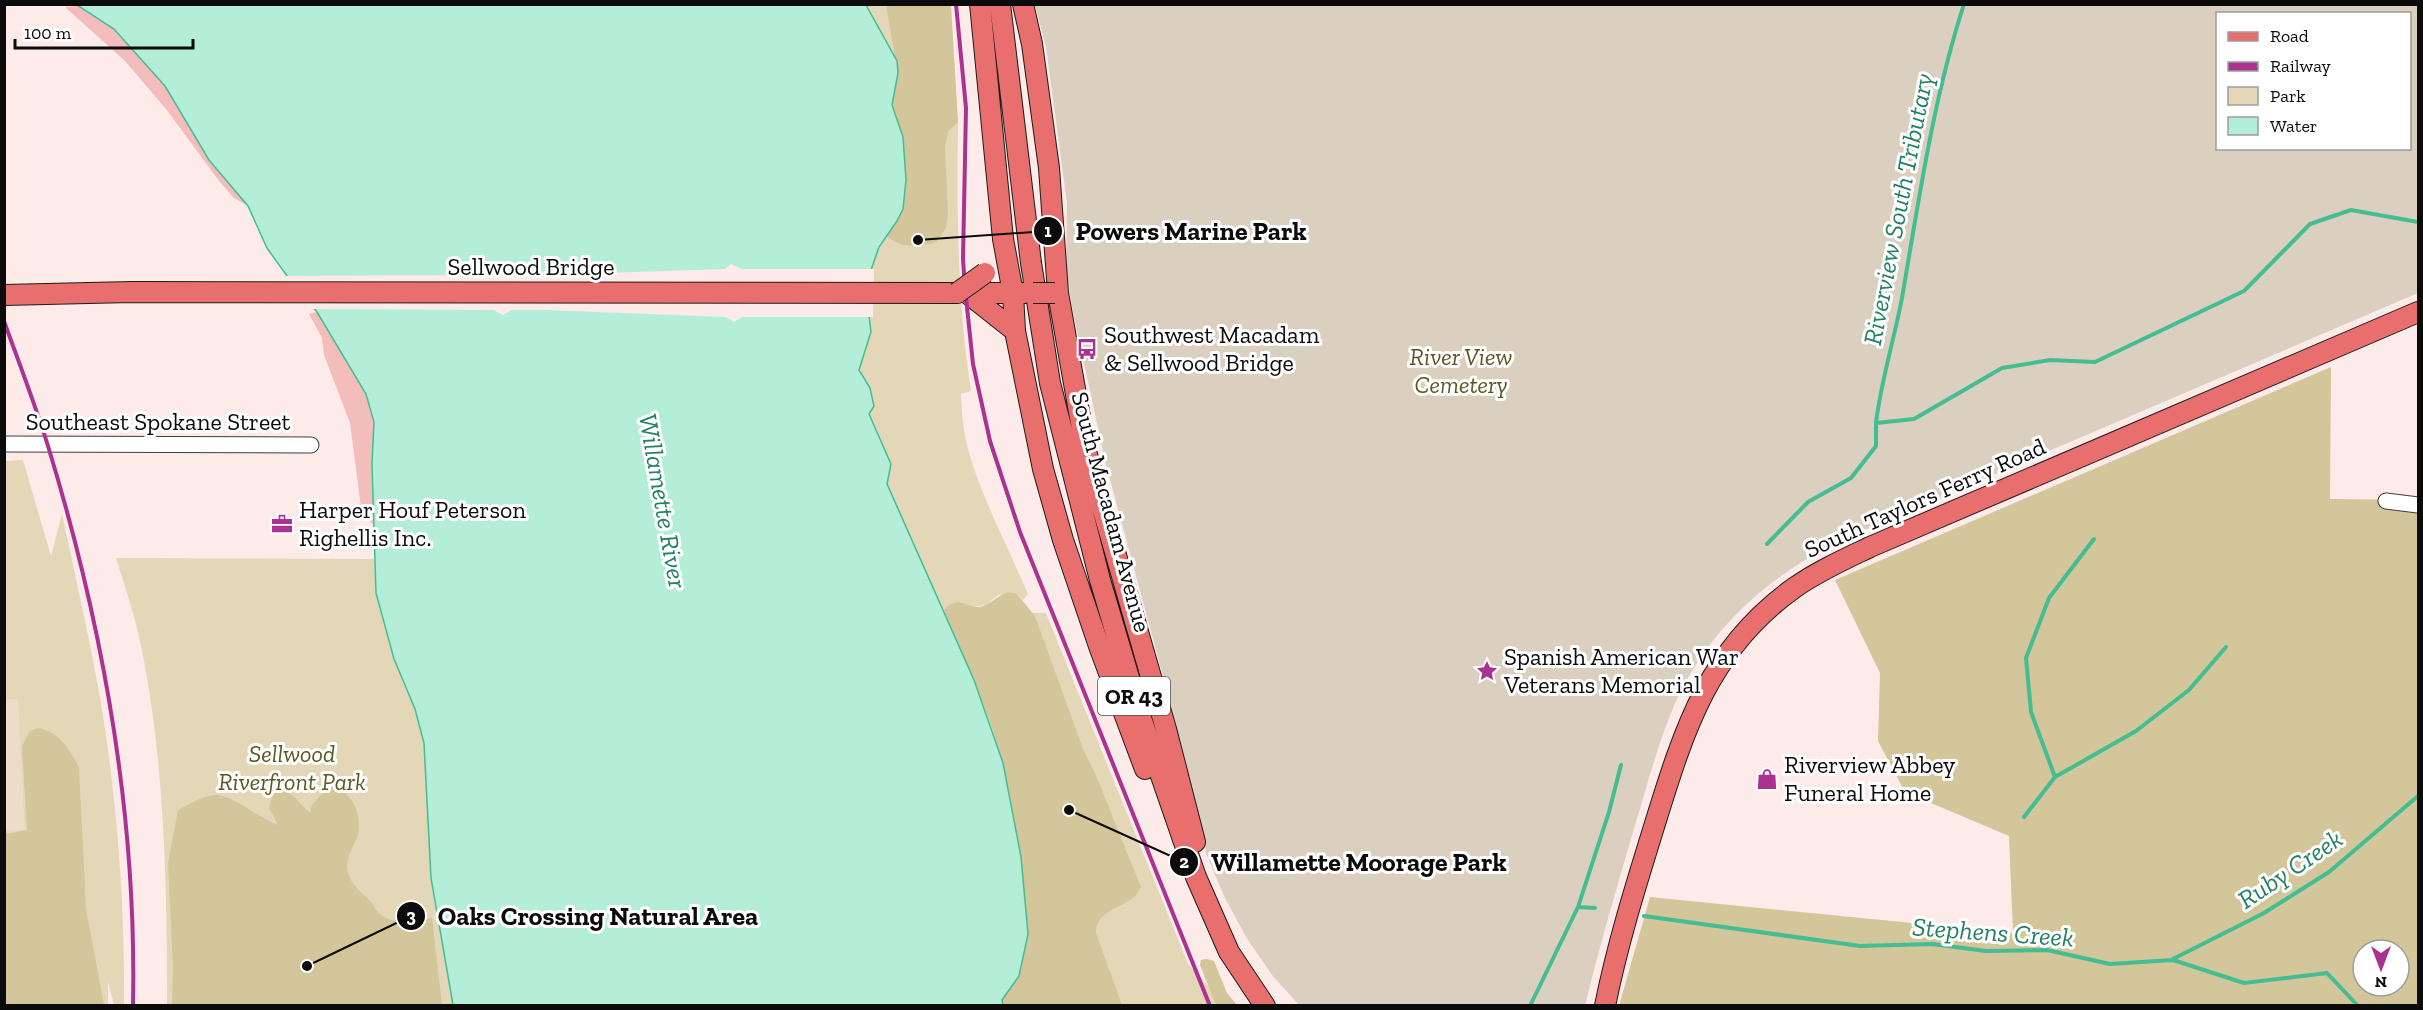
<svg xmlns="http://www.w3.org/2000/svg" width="2423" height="1010" viewBox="0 0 2423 1010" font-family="'Zilla Slab',serif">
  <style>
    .green { fill: #e3d7b8 }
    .forest { fill: #d2c69a; fill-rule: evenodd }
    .sand { fill: #f3bdbc }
    .cemetery { fill: #dbcfbf; fill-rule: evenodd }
    .pitch { fill: #ebddc9 }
    .water { fill: #b5eed8; stroke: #44bd92; stroke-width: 1.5 }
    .pier { fill: #fdebea }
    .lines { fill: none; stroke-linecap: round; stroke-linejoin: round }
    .stream { stroke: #44bd92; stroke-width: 4 }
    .minor-casing { stroke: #3e3e3e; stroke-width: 17 }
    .major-casing { stroke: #1c1c1c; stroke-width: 22 }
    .minor { stroke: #fff; stroke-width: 15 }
    .major { stroke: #e96e6e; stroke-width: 20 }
    .rail { stroke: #aa3392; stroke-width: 4 }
    .major-bridge-casing { stroke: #1c1c1c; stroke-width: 22; stroke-linecap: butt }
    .major-bridge { stroke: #e96e6e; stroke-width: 20 }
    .labels { text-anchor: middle; stroke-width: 6; stroke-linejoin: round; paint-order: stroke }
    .shield { fill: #fff; stroke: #545454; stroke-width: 1.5 }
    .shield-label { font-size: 22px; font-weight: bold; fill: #0b0b0b }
    .street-label { font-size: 24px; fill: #0b0b0b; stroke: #fff }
    .poi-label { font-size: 24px; fill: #0b0b0b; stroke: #fff; text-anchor: start }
    .park-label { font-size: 24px; font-style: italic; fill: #585a23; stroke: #fff }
    .water-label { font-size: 26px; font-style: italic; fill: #218162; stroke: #fff }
    .leader { fill: none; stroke: #0b0b0b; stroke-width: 2 }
    .callout-dot { fill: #0b0b0b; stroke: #fff; stroke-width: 2 }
    .mark-label { font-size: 18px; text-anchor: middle; font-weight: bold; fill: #fff }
    .callout-label { font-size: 26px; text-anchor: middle; font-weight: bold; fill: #0b0b0b; stroke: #fff; stroke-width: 6; stroke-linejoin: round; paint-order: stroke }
  </style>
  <rect width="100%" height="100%" fill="#fdebea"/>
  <path class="green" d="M 866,5 L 947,5 L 956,124 L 958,122 C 957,214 957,300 971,391 L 961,394 C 962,408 962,422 965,436 C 975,485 1008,547 1028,594 L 1023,600 L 1017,594 L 998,595 L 986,605 L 944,611 L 1046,613 L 1188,964 L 1226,1005 L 1003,1005 L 974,680 L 887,484 L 891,464 L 869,414 L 874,406 L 870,388 L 859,370 L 871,332 L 868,307 L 870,273 L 879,247 L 886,235 L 897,61 Z
    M 23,460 L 51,556 L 62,514 C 75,575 89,636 100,697 C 117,798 125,903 124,1005 L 114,1005 L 108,982 L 108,1005 L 5,1006 L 4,461 Z
    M 116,558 L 374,559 L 376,593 L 384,625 L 403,683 L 415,709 L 424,743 L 431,878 L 453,1005 L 167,1005 C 167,887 165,762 141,646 C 135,616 125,587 116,558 Z"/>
  <path class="forest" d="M 886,5 L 951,5 L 958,122 L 948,132 L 945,147 L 948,213 L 946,228 L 936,242 C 918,247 900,249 886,235 L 897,221 L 906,180 L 903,137 L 891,105 L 898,73 Z
    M 2331,367 L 2330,499 L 2418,500 L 2418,1005 L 1619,1006 L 1650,897 L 2013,933 L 2009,836 L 1905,792 L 1878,741 L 1880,673 L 1835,580 ZM 2363,950 L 2399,950 L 2399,986 L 2363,986 Z
    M 1009,592 L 1017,594 L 1035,616 L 1083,749 L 1095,773 L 1141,887 C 1132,910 1096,905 1096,933 L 1122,1005 L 1003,1005 L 1002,1000 L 1019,976 L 1028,934 L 1021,857 L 1003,763 L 989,718 L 943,611 C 958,594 966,608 979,607 C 987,607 998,595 1009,592 Z
    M 38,728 C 59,731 69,749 79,767 L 86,909 L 104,1005 L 5,1005 L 5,834 L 27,830 L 22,746 L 30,731 Z
    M 329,785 C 350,789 363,813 358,835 C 354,846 346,857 347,869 C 350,885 361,891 371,902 C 374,905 375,910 379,913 C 390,926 416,919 432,918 L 442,1005 L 172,1005 L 173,967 L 168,863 L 178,810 C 190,804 205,794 218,795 C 233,796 261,819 278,825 L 269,808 L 273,792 C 291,786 298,803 310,813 L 312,805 Z
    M 1206,959 L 1214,961 L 1227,993 L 1237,1005 L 1216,1005 L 1200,965 L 1201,960 Z"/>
  <path class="sand" d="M 78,6 L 114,29 L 165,86 L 209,160 L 248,206 L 234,198 L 219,181 L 166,109 L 125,61 L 65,7 Z
    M 317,312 L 366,394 L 374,421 L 373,524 L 362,515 L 350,423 L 324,355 L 322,338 L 309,314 Z"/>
  <path class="cemetery" d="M 1035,5 L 2418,5 L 2418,293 L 1846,538 C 1772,573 1711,626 1676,701 C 1659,740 1648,782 1636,822 C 1618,883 1600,944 1585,1005 L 1299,1005 L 1272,975 L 1246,937 L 1224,896 L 1206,853 L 1176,724 L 1105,461 L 1072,307 L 1066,267 L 1067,203 L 1046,47 ZM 2218,14 L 2410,14 L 2410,148 L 2218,148 Z"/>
  <path class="pitch" d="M 18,699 L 25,830 L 5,831 L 5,700 Z"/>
  <path class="water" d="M 77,5 L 866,5 L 897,61 L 898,73 L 892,105 L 903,137 L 906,180 L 903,209 L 897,221 L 879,247 L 870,273 L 868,307 L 871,332 L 859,370 L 870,388 L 874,406 L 869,414 L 891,464 L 887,484 L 974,680 L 1003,763 L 1021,857 L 1028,934 L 1019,976 L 1002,1000 L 1003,1005 L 453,1005 L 431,878 L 424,743 L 415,709 L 394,659 L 376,593 L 372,464 L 374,422 L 366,394 L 317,312 L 292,283 L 267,248 L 248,206 L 209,160 L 165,86 L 114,29 Z"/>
  <path class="pier" d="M 731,264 L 742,269 L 874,269 L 873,317 L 742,317 L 734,322 L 726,317 L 548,310 L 511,310 L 503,315 L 494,310 L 311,309 L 283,276 L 494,275 L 503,270 L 511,276 L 549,275 L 725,269 Z"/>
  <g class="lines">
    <path class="stream" d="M 1876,423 C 1881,381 1894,340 1902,298 C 1919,199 1933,100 1964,4
      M 1767,544 L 1808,502 L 1851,478 L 1876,446 L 1876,423 L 1914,419 L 2002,368 L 2050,360 L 2095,362 L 2244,291 L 2310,224 L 2351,210 L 2418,222
      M 2055,777 L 2136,731 L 2189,690 L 2226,647
      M 2024,817 L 2055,777 L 2031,712 L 2026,658 L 2049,598 L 2094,539
      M 1578,907 L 1609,812 L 1621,765
      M 1644,916 L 1860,946 L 1932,944 L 1986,951 L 2047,950 L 2110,964 L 2173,960 L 2244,983 L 2327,973 L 2358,1006
      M 2173,959 L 2264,913 L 2329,872 L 2418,796
      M 1530,1006 L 1578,907 L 1595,908"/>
    <defs>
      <path id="minor" d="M 4,444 L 311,445
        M 2386,501 L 2418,505"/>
      <path id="major" d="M 980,4 L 1003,239 L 1013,293 L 1015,331 L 1043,469 L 1063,540 L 1100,649 L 1145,769
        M 1000,4 L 1031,263 L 1050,383 L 1100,580 L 1141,718 L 1196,877 L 1229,952 L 1265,1006
        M 1023,4 L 1032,44 L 1049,168 L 1058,293 L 1086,451 L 1166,729 L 1195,842
        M 967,293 L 1025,293
        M 967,293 L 1015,331
        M 4,295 L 131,292 L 957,293
        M 1605,1006 C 1617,946 1635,888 1653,830 C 1683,733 1707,650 1794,588 C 1818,571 1845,559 1870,547 L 2418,312"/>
    </defs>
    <use href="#minor" class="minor-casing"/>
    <use href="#major" class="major-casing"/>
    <use href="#minor" class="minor"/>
    <use href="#major" class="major"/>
    <path class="rail" d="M 956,4 L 966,108 L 963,259 L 965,288 L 973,364 L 990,441 L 1020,532 L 1210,1006
      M 4,321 C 19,363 35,404 48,446 C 103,626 137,817 133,1006"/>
    <defs>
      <path id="major-bridge" d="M 957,293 L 985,273
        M 1033,293 L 1055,293"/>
    </defs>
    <use href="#major-bridge" class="major-bridge-casing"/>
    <use href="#major-bridge" class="major-bridge"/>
  </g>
  <defs>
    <symbol id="bus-bare" viewBox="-9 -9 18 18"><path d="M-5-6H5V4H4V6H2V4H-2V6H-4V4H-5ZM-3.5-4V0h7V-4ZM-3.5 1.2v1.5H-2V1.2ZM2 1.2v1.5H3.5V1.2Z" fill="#aa3392" stroke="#fff" stroke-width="2.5" paint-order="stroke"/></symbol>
    <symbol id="office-bare" viewBox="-9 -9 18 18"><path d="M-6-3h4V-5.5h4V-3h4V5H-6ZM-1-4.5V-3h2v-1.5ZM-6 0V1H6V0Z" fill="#aa3392" stroke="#fff" stroke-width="2.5" paint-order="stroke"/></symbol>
    <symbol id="sight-bare" viewBox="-9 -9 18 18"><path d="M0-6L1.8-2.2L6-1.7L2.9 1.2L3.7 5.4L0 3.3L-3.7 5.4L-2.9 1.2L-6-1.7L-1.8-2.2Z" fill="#aa3392" stroke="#fff" stroke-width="2.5" paint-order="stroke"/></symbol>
    <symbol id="shop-bare" viewBox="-9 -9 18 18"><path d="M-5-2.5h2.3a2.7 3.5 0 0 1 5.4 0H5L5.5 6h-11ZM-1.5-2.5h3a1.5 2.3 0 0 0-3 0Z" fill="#aa3392" stroke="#fff" stroke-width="2.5" paint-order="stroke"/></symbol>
  </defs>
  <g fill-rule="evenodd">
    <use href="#bus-bare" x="1072" y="334" width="30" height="30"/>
    <use href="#office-bare" x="267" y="509" width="30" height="30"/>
    <use href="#sight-bare" x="1472" y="656" width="30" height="30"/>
    <use href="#shop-bare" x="1752" y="764" width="30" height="30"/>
  </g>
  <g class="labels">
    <rect class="shield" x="1098" y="677" width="72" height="38" rx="4.5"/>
    <g class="shield-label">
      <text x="1134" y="704">OR 43</text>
    </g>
    <g class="street-label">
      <text x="531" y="275">Sellwood Bridge</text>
      <text x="158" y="430">Southeast Spokane Street</text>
      <text transform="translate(1925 498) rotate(-24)" y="8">South Taylors Ferry Road</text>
      <text transform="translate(1111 512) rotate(75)" y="8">South Macadam Avenue</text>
    </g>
    <g class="poi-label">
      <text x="1104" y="343">Southwest Macadam<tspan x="1104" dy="28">&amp; Sellwood Bridge</tspan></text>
      <text x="299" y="518">Harper Houf Peterson<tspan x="299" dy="28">Righellis Inc.</tspan></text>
      <text x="1504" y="665">Spanish American War<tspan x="1504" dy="28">Veterans Memorial</tspan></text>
      <text x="1784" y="773">Riverview Abbey<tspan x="1784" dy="28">Funeral Home</tspan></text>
    </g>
    <g class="park-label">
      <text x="1461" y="365">River View<tspan x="1461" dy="28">Cemetery</tspan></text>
      <text x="292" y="762">Sellwood<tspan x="292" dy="28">Riverfront Park</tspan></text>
    </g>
    <g class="water-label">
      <text transform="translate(1898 209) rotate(-79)" y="9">Riverview South Tributary</text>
      <text transform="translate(663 501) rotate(80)" y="9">Willamette River</text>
      <text transform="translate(2290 869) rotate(-34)" y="9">Ruby Creek</text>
      <text transform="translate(1993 932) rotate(4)" y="9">Stephens Creek</text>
    </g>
  </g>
  <path class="leader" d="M918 240L1048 231M1069 810L1184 862M307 966L411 916"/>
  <g class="callout-dot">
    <circle cx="918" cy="240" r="6"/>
    <circle cx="1069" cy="810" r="6"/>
    <circle cx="307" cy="966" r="6"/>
    <circle cx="1048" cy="231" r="15"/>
    <circle cx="1184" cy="862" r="15"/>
    <circle cx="411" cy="916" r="15"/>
  </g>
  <g class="mark-label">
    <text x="1048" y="237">1</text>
    <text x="1184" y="868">2</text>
    <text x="411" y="922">3</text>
  </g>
  <g class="callout-label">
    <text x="1191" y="240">Powers Marine Park</text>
    <text x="1359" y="871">Willamette Moorage Park</text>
    <text x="598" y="925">Oaks Crossing Natural Area</text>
  </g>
  <rect width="2423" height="1010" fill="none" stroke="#0b0b0b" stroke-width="12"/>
  <rect x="2216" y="12" width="195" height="138" fill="#ffffff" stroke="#9d9d9d" stroke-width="1.5"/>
  <rect x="2228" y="32" width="30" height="9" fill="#e96e6e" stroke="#9d9d9d" stroke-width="1.5"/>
  <text x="2270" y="42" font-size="18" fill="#0b0b0b">Road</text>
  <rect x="2228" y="62" width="30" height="9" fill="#aa3392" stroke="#9d9d9d" stroke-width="1.5"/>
  <text x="2270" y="72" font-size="18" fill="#0b0b0b">Railway</text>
  <rect x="2228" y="87" width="30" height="18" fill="#e3d7b8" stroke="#9d9d9d" stroke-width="1.5"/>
  <text x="2270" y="102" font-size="18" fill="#0b0b0b">Park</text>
  <rect x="2228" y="117" width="30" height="18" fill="#b5eed8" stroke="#9d9d9d" stroke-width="1.5"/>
  <text x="2270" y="132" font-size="18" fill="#0b0b0b">Water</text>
  <g transform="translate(2381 968) rotate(180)"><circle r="28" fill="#ffffff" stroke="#9d9d9d" stroke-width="1.5"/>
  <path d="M0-4.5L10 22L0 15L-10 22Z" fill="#aa3392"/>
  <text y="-9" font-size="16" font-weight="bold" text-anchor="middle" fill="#0b0b0b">N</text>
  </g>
  <path d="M15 39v9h178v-9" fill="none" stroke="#0b0b0b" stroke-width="3"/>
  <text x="24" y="39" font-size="18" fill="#0b0b0b" stroke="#ffffff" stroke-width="4.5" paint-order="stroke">100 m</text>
</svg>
